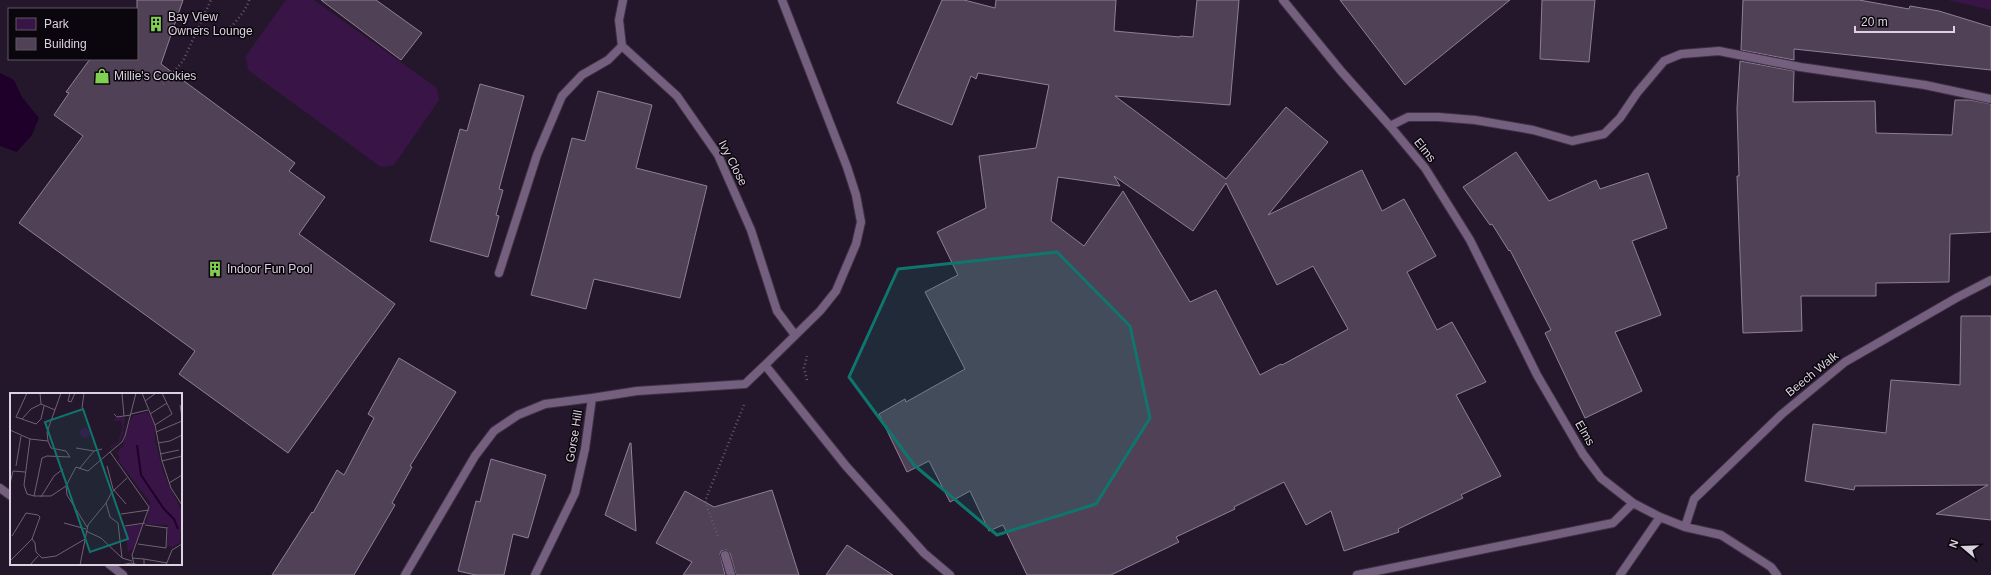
<svg xmlns="http://www.w3.org/2000/svg" width="1991" height="575" viewBox="0 0 1991 575" font-family="Helvetica,sans-serif">
  <style>
    .green { fill: #391547 }
    .water { fill: #1f002b }
    .building { fill: #504156; stroke: #907f97; fill-rule: evenodd }
    .lines { fill: none; stroke-linecap: round; stroke-linejoin: round }
    .service-casing { stroke: #3f3144; stroke-width: 10 }
    .path { stroke: #65596a; stroke-width: 2.5; stroke-dasharray: 1 3; stroke-linecap: butt }
    .service { stroke: #755f7f; stroke-width: 8 }
    .marked { fill: #0f766e; fill-opacity: 0.2; stroke: #0f766e; stroke-width: 3; stroke-linejoin: round }
    .labels { text-anchor: middle; stroke-width: 3; stroke-linejoin: round; paint-order: stroke }
    .poi-label { font-size: 12px; fill: #dcd3e0; stroke: #0b060d; text-anchor: start }
    .street-label { font-size: 12px; fill: #dcd3e0; stroke: #0b060d }
    .inset-river { fill: none; stroke: #1f002b; stroke-width: 2 }
    .inset-road { fill: none; stroke: #6e6273; stroke-width: 1 }
    .view { fill: #0f766e; fill-opacity: 0.15; stroke: #0f766e; stroke-width: 2 }
    .inset-edge { fill: none; stroke: #dcd3e0; stroke-width: 2 }
  </style>
  <rect width="100%" height="100%" fill="#25172b"/>
  <path class="green" d="M 286,0 L 314,0 L 437,88 L 439,100 L 394,165 L 381,167 L 248,70 L 246,56 Z
    M 1948,0 L 1991,0 L 1991,10 Z"/>
  <path class="water" d="M 0,73 L 14,80 L 22,97 L 39,118 L 32,135 L 17,152 L 0,146 Z"/>
  <path class="building" d="M 137,0 L 183,0 L 161,64 L 295,163 L 289,171 L 325,197 L 299,234 L 395,304 L 288,453 L 179,374 L 195,351 L 19,223 L 83,136 L 54,115 L 69,93 L 66,92 L 90,59 L 137,59 Z
    M 321,0 L 376,0 L 422,33 L 401,60 Z
    M 942,0 L 964,0 L 995,8 L 996,0 L 1116,0 L 1114,31 L 1180,37 L 1180,36 L 1193,37 L 1197,0 L 1239,0 L 1230,105 L 1115,96 L 1226,179 L 1286,107 L 1328,142 L 1268,215 L 1362,170 L 1382,211 L 1404,199 L 1436,256 L 1407,272 L 1437,330 L 1452,322 L 1486,382 L 1456,395 L 1501,476 L 1461,495 L 1463,498 L 1398,529 L 1399,532 L 1344,551 L 1331,511 L 1306,525 L 1284,482 L 1234,507 L 1235,509 L 1176,537 L 1179,542 L 1111,575 L 1027,575 L 1003,525 L 989,531 L 970,491 L 950,502 L 929,461 L 907,472 L 879,414 L 905,399 L 906,402 L 965,369 L 925,292 L 958,275 L 937,232 L 986,208 L 979,156 L 1036,148 L 1049,85 L 978,73 L 976,79 L 971,76 L 952,125 L 897,103 ZM 1114,176 L 1193,231 L 1226,183 L 1277,285 L 1313,266 L 1348,329 L 1282,365 L 1281,364 L 1260,375 L 1216,290 L 1190,302 L 1123,191 L 1084,246 L 1051,221 L 1058,177 L 1120,186 Z
    M 1340,0 L 1510,0 L 1405,85 Z
    M 1542,0 L 1595,0 L 1589,62 L 1540,59 Z
    M 1743,0 L 1859,0 L 1909,9 L 1910,6 L 1939,11 L 1991,27 L 1991,70 L 1794,49 L 1794,60 L 1741,50 Z
    M 1740,61 L 1794,71 L 1793,102 L 1875,101 L 1876,133 L 1952,135 L 1955,100 L 1970,100 L 1991,104 L 1991,232 L 1950,234 L 1949,282 L 1876,283 L 1876,296 L 1801,296 L 1802,331 L 1743,333 L 1737,176 L 1739,176 L 1737,108 Z
    M 480,84 L 524,96 L 499,189 L 503,190 L 496,215 L 499,216 L 488,257 L 430,241 L 460,129 L 467,131 Z
    M 598,91 L 652,105 L 636,168 L 707,186 L 680,298 L 594,279 L 586,309 L 531,295 L 572,138 L 585,141 Z
    M 1516,152 L 1549,201 L 1596,180 L 1600,189 L 1648,173 L 1667,228 L 1632,241 L 1661,315 L 1615,332 L 1642,391 L 1585,418 L 1545,333 L 1551,330 L 1510,250 L 1509,251 L 1492,224 L 1490,225 L 1463,187 Z
    M 1961,316 L 1991,316 L 1991,520 L 1936,514 L 1988,485 L 1855,486 L 1854,490 L 1805,481 L 1813,424 L 1886,433 L 1891,380 L 1960,385 Z
    M 399,358 L 456,392 L 410,466 L 412,467 L 392,503 L 395,505 L 354,575 L 272,575 L 312,512 L 313,513 L 337,470 L 344,475 L 374,418 L 368,414 Z
    M 630,443 L 631,443 L 636,531 L 605,515 Z
    M 491,459 L 546,475 L 528,538 L 513,534 L 504,575 L 476,575 L 458,571 L 476,501 L 480,502 Z
    M 772,490 L 799,575 L 736,575 L 730,553 L 726,550 L 721,551 L 720,554 L 725,575 L 683,575 L 692,562 L 656,543 L 685,491 L 714,507 Z
    M 847,545 L 893,575 L 826,575 Z"/>
  <g class="lines">
    <defs>
      <path id="service" d="M 623,0 L 619,20 L 622,46 L 677,96 L 718,155 L 751,230 L 777,311 L 795,335
        M 782,0 L 847,167 L 856,195 L 861,222 L 856,244 L 836,291 L 820,311 L 765,365 L 846,466 L 924,553 L 950,575
        M 1283,0 L 1341,71 L 1390,126
        M 499,273 L 537,155 L 562,96 L 582,75 L 608,60 L 622,46
        M 592,398 L 637,391 L 745,384 L 765,365
        M 0,488 L 11,496
        M 1685,527 L 1694,499 L 1782,414 L 1845,362 L 1958,297 L 1991,280
        M 725,555 L 731,575
        M 109,564 L 123,575
        M 405,575 L 475,456 L 494,431 L 518,415 L 545,404 L 592,398 L 585,449 L 575,493 L 535,575
        M 1357,575 L 1613,523 L 1633,503
        M 1620,575 L 1660,517
        M 1777,575 L 1771,567 L 1721,535 L 1685,527 L 1660,517 L 1633,503 L 1601,478 L 1583,454 L 1537,375 L 1470,240 L 1425,168 L 1390,126 L 1408,117 L 1438,117 L 1475,120 L 1533,130 L 1572,141 L 1604,134 L 1620,118 L 1637,93 L 1664,61 L 1681,54 L 1719,51 L 1800,67 L 1925,85 L 1991,99"/>
    </defs>
    <use href="#service" class="service-casing"/>
    <path class="path" d="M 197,31 C 204,33 214,36 222,33 C 231,30 247,9 249,0
      M 163,84 L 183,61 L 211,0
      M 807,380 L 804,368 L 807,356
      M 718,536 L 705,501 L 744,405"/>
    <use href="#service" class="service"/>
  </g>
  <path class="marked" d="M 1057,252 L 1130,326 L 1150,418 L 1096,504 L 997,535 L 914,465 L 849,377 L 898,269 Z"/>
  <defs>
    <symbol id="building-bare" viewBox="-9 -9 18 18"><path d="M-4-6H4V6H1V3H-1V6H-4ZM-2.5-4.3h1.7v1.8h-1.7ZM.8-4.3h1.7v1.8H.8ZM-2.5-1h1.7V.8h-1.7ZM.8-1h1.7V.8H.8Z" fill="#80d051" stroke="#0b060d" stroke-width="2.5" paint-order="stroke"/></symbol>
    <symbol id="shop-bare" viewBox="-9 -9 18 18"><path d="M-5-2.5h2.3a2.7 3.5 0 0 1 5.4 0H5L5.5 6h-11ZM-1.5-2.5h3a1.5 2.3 0 0 0-3 0Z" fill="#80d051" stroke="#0b060d" stroke-width="2.5" paint-order="stroke"/></symbol>
  </defs>
  <g fill-rule="evenodd">
    <use href="#building-bare" x="145" y="13" width="22" height="22"/>
    <use href="#shop-bare" x="91" y="65" width="22" height="22"/>
    <use href="#building-bare" x="204" y="258" width="22" height="22"/>
  </g>
  <g class="labels">
    <g class="poi-label">
      <text x="168" y="21">Bay View<tspan x="168" dy="14">Owners Lounge</tspan></text>
      <text x="114" y="80">Millie's Cookies</text>
      <text x="227" y="273">Indoor Fun Pool</text>
    </g>
    <g class="street-label">
      <text transform="translate(1425 150) rotate(51)" y="4">Elms</text>
      <text transform="translate(733 163) rotate(63)" y="4">Ivy Close</text>
      <text transform="translate(1812 374) rotate(-39)" y="4">Beech Walk</text>
      <text transform="translate(1585 433) rotate(60)" y="4">Elms</text>
      <text transform="translate(574 436) rotate(-81)" y="4">Gorse Hill</text>
    </g>
  </g>
  <g transform="translate(10 393)">
    <rect width="172" height="172" fill="#25172b"/>
    <path d="M 138,19 L 144,30 L 145,47 L 153,79 L 172,119 L 170,149 L 163,154 L 157,153 L 158,132 L 136,131 L 140,109 L 108,67 L 110,65 L 107,60 L 113,53 L 117,35 L 123,23 ZM 115,24 L 113,42 L 110,48 L 102,55 L 100,54 L 108,49 L 112,37 L 112,28 L 103,28 L 105,25 ZM70 40a5 5 0 1 1 10 0a5 5 0 1 1-10 0ZM 133,131 L 124,154 L 118,159 L 115,134 Z" fill="#391547"/>
    <path class="inset-river" d="M 127,52 L 131,82 L 154,116 L 164,126 L 168,136"/>
    <path class="inset-road" d="M 17,0 L 6,24 L 26,31 L 31,26 L 34,13M 30,0 L 31,11 L 45,17M 60,0 L 58,8 L 61,9 L 65,0M 132,0 L 145,32 L 162,21 L 152,0M 112,1 L 114,23M 135,8 L 146,0M 170,12 L 172,24M 72,15 L 74,0M 104,21 L 107,24 L 121,22M 121,21 L 138,17M 140,21 L 157,10M 12,26 L 21,16 L 31,11M 145,32 L 152,68 L 161,95 L 172,112M 0,37 L 20,46 L 38,48 L 41,55 L 56,58 L 60,64 L 37,63 L 32,65 L 24,103 L 17,101 L 14,92 L 20,46M 146,39 L 172,28M 38,48 L 37,39 L 51,0M 148,50 L 160,48 L 172,42M 66,55 L 84,58M 150,61 L 169,57M 152,68 L 172,63M 6,73 L 11,43M 97,73 L 103,96 L 116,111M 69,76 L 84,58 L 92,56M 159,90 L 172,82M 0,91 L 3,78 L 15,79M 56,93 L 66,74 L 78,78 L 100,59M 24,103 L 41,103 L 56,93 L 57,102 L 77,134M 31,104 L 44,83 L 53,76M 96,110 L 102,99 L 117,85M 111,121 L 139,117M 54,130 L 76,136M 135,132 L 157,135M 115,133 L 135,130M 76,138 L 91,145 L 112,165 L 122,168M 22,146 L 25,150 L 26,159 L 32,165 L 46,163 L 75,146M 128,151 L 156,155 L 157,134M 122,165 L 134,166 L 134,172M 134,166 L 157,170M 0,168 L 22,146 L 30,124 L 28,122 L 16,120 L 2,143M 20,172 L 28,163M 70,172 L 78,132 L 96,110 L 100,124 L 108,130 L 112,165M 111,172 L 121,170 L 129,172M 124,172 L 122,162 L 139,114 L 100,59 L 112,49 L 115,43 L 126,0M 156,172 L 162,157 L 172,151"/>
    <path class="view" d="M 73,16 L 118,146 L 80,159 L 35,29 Z"/>
    <rect width="172" height="172" class="inset-edge"/>
  </g>
  <rect x="8" y="8" width="130" height="52" fill="#0b060d" stroke="#5f5861"/>
  <rect x="16" y="18" width="20" height="12" fill="#391547" stroke="#5f5861"/>
  <text x="44" y="28" font-size="12" fill="#dcd3e0">Park</text>
  <rect x="16" y="38" width="20" height="12" fill="#504156" stroke="#5f5861"/>
  <text x="44" y="48" font-size="12" fill="#dcd3e0">Building</text>
  <g transform="translate(1963 547) rotate(289)" stroke="#0b060d" stroke-width="3" paint-order="stroke">
  <path d="M0-3L7 15L0 10L-7 15Z" fill="#dcd3e0"/>
  <text y="-6" font-size="11" font-weight="bold" text-anchor="middle" fill="#dcd3e0">N</text>
  </g>
  <path d="M1855 26v6h99v-6" fill="none" stroke="#dcd3e0" stroke-width="2"/>
  <text x="1861" y="26" font-size="12" fill="#dcd3e0" stroke="#0b060d" stroke-width="3" paint-order="stroke">20 m</text>
</svg>
